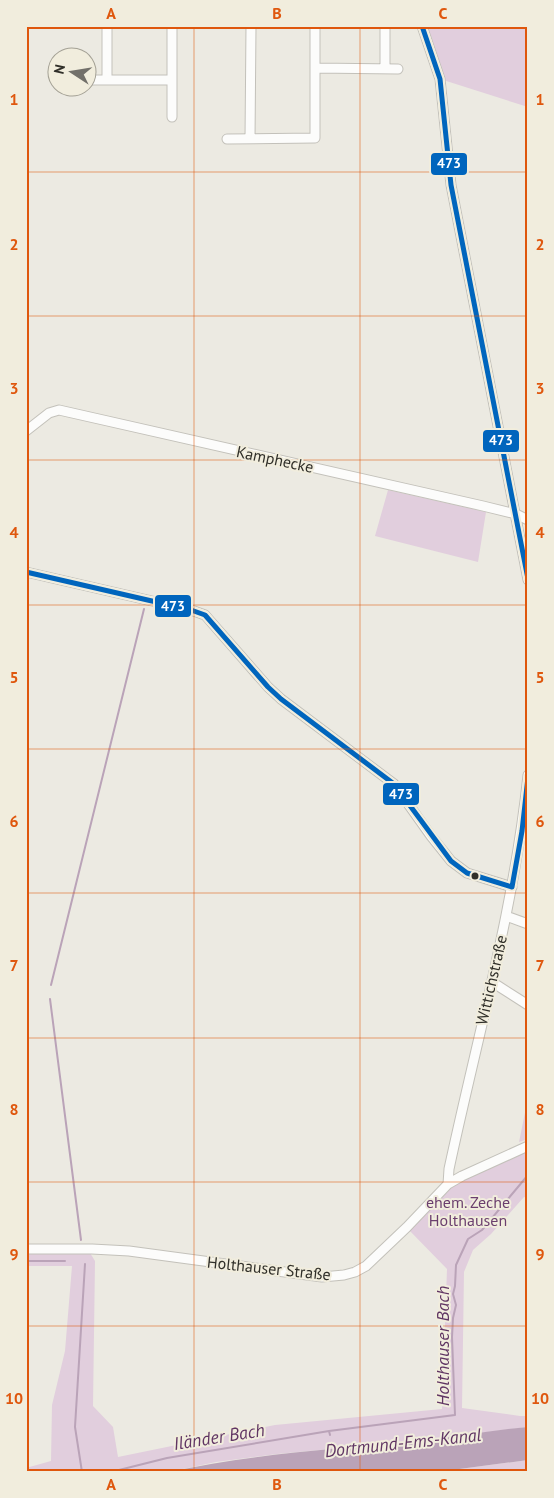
<svg xmlns="http://www.w3.org/2000/svg" width="554" height="1498" viewBox="0 0 554 1498" font-family="'PT Sans',sans-serif">
  <style>
    .green { fill: #e1cedd }
    .water { fill: #baa3b8 }
    .lines { fill: none; stroke-linecap: round; stroke-linejoin: round }
    .stream { stroke: #baa3b8; stroke-width: 2 }
    .minor-casing { stroke: #c3c1ba; stroke-width: 11 }
    .minor { stroke: #fcfcfb; stroke-width: 9 }
    .bus-1-casing { stroke: #f1eddd; stroke-width: 9 }
    .bus-1 { stroke: #0065bd; stroke-width: 5 }
    .grid { fill: none; stroke: #df570d; stroke-width: 1; stroke-opacity: 0.55 }
    .bus-dot { fill: #302f29; stroke: #f1eddd; stroke-width: 2 }
    .labels { text-anchor: middle; stroke-width: 4; stroke-linejoin: round; paint-order: stroke }
    .street-label { font-size: 16px; fill: #302f29; stroke: #f1eddd }
    .park-label { font-size: 16px; fill: #6b3f6e; stroke: #f1eddd }
    .water-label { font-size: 18px; font-style: italic; fill: #603563; stroke: #f1eddd }
    .line-badge { stroke: #f1eddd; stroke-width: 2 }
    .badge-label { font-size: 14px; text-anchor: middle; font-weight: bold; fill: #fff }
    .neatline { fill: none; stroke: #df570d; stroke-width: 2 }
    .grid-label { font-size: 16px; text-anchor: middle; font-weight: bold; fill: #df570d }
  </style>
  <rect width="100%" height="100%" fill="#eceae2"/>
  <path class="green" d="M 422,26 L 528,26 L 528,107 L 440,79 Z
    M 388,490 L 486,512 L 478,562 L 375,536 Z
    M 528,1098 L 528,1139 L 519,1142 Z
    M 528,1148 L 528,1198 L 524,1197 L 491,1234 L 473,1250 L 464,1272 L 462,1408 L 520,1416 L 528,1416 L 528,1427 L 416,1441 L 277,1454 L 216,1462 L 169,1472 L 26,1472 L 26,1468 L 51,1461 L 52,1405 L 65,1351 L 72,1266 L 26,1266 L 26,1252 L 87,1248 L 95,1261 L 93,1406 L 113,1427 L 118,1457 L 275,1425 L 442,1409 L 447,1269 L 408,1229 L 449,1185 Z
    M 528,1460 L 528,1472 L 437,1472 Z"/>
  <path class="water" d="M 528,1427 L 528,1460 L 437,1472 L 169,1472 C 251,1454 335,1449 418,1441 C 455,1437 491,1430 528,1427 Z"/>
  <g class="lines">
    <path class="stream" d="M 51,985 L 144,609
      M 50,999 L 81,1240
      M 26,1261 L 65,1261
      M 329,1431 L 455,1415 L 452,1337 L 453,1318 L 456,1305 L 453,1294 L 455,1286 L 456,1265 L 468,1239 L 482,1230 L 528,1175
      M 82,1472 L 75,1427 L 85,1264
      M 111,1472 L 167,1458 L 329,1431 L 330,1435"/>
    <defs>
      <path id="minor" d="M 107,26 L 107,80
        M 172,26 L 172,117
        M 385,26 L 385,69
        M 422,26 L 440,79 L 451,185 L 528,580
        M 315,68 L 398,69
        M 88,80 L 172,80
        M 227,139 L 315,138 L 315,26
        M 250,139 L 251,26
        M 26,431 L 49,413 L 59,410 L 483,506 L 516,514 L 528,520
        M 26,572 L 191,610 L 205,615 L 268,687 L 281,699 L 394,784 L 431,836 L 451,861 L 467,873 L 512,887
        M 506,916 L 528,924
        M 492,982 L 528,1005
        M 448,1184 L 449,1169 C 477,1038 514,909 528,775
        M 26,1249 L 92,1249 L 129,1251 L 322,1277 L 344,1275 L 355,1272 L 366,1266 L 407,1227 L 448,1184 L 462,1176 L 528,1146"/>
    </defs>
    <use href="#minor" class="minor-casing"/>
    <use href="#minor" class="minor"/>
    <defs>
      <path id="bus-1" d="M 422,26 L 440,79 L 451,185 L 528,579
        M 26,572 L 191,610 L 205,615 L 268,687 L 281,699 L 394,784 L 451,861 L 467,873 L 512,887
        M 512,887 L 522,831 L 528,777"/>
    </defs>
    <use href="#bus-1" class="bus-1-casing"/>
    <use href="#bus-1" class="bus-1"/>
  </g>
  <path class="grid" d="M 194,26 L 194,1472M 360,26 L 360,1472M 26,172 L 528,172M 26,316 L 528,316M 26,460 L 528,460M 26,605 L 528,605M 26,749 L 528,749M 26,893 L 528,893M 26,1038 L 528,1038M 26,1182 L 528,1182M 26,1326 L 528,1326"/>
  <circle class="bus-dot" cx="475" cy="876" r="4.5"/>
  <g class="labels">
    <g class="street-label">
      <text transform="translate(275 459) rotate(12)" y="6">Kamphecke</text>
      <text transform="translate(491 980) rotate(-77)" y="6">Wittichstraße</text>
      <text transform="translate(269 1268) rotate(6)" y="6">Holthauser Straße</text>
    </g>
    <g class="park-label">
      <text x="468" y="1208">ehem. Zeche<tspan x="468" dy="18">Holthausen</tspan></text>
    </g>
    <g class="water-label">
      <text transform="translate(443 1346) rotate(-90)" y="6">Holthauser Bach</text>
      <text transform="translate(219 1437) rotate(-9)" y="6">Iländer Bach</text>
      <text transform="translate(403 1443) rotate(-6)" y="6">Dortmund-Ems-Kanal</text>
    </g>
  </g>
  <g class="line-badge">
    <rect x="430" y="152" width="38" height="24" rx="5" fill="#0065bd"/>
    <rect x="482" y="429" width="38" height="24" rx="5" fill="#0065bd"/>
    <rect x="154" y="594" width="38" height="24" rx="5" fill="#0065bd"/>
    <rect x="382" y="782" width="38" height="24" rx="5" fill="#0065bd"/>
  </g>
  <g class="badge-label">
    <text x="449" y="168">473</text>
    <text x="501" y="445">473</text>
    <text x="173" y="611">473</text>
    <text x="401" y="799">473</text>
  </g>
  <rect width="554" height="1498" fill="none" stroke="#f1eddd" stroke-width="55"/>
  <g transform="translate(72 72) rotate(282)"><circle r="24" fill="#f1eddd" stroke="#a4a195"/>
  <path d="M0-4L9 19L0 12L-9 19Z" fill="#72706a"/>
  <text y="-8" font-size="14" font-weight="bold" text-anchor="middle" fill="#302f29">N</text>
  </g>
  <rect x="28" y="28" width="498" height="1442" class="neatline"/>
  <g class="grid-label">
    <text x="111" y="19">A</text>
    <text x="277" y="19">B</text>
    <text x="443" y="19">C</text>
    <text x="14" y="105">1</text>
    <text x="540" y="105">1</text>
    <text x="14" y="250">2</text>
    <text x="540" y="250">2</text>
    <text x="14" y="394">3</text>
    <text x="540" y="394">3</text>
    <text x="14" y="538">4</text>
    <text x="540" y="538">4</text>
    <text x="14" y="683">5</text>
    <text x="540" y="683">5</text>
    <text x="14" y="827">6</text>
    <text x="540" y="827">6</text>
    <text x="14" y="971">7</text>
    <text x="540" y="971">7</text>
    <text x="14" y="1115">8</text>
    <text x="540" y="1115">8</text>
    <text x="14" y="1260">9</text>
    <text x="540" y="1260">9</text>
    <text x="14" y="1404">10</text>
    <text x="540" y="1404">10</text>
    <text x="111" y="1490">A</text>
    <text x="277" y="1490">B</text>
    <text x="443" y="1490">C</text>
  </g>
</svg>
